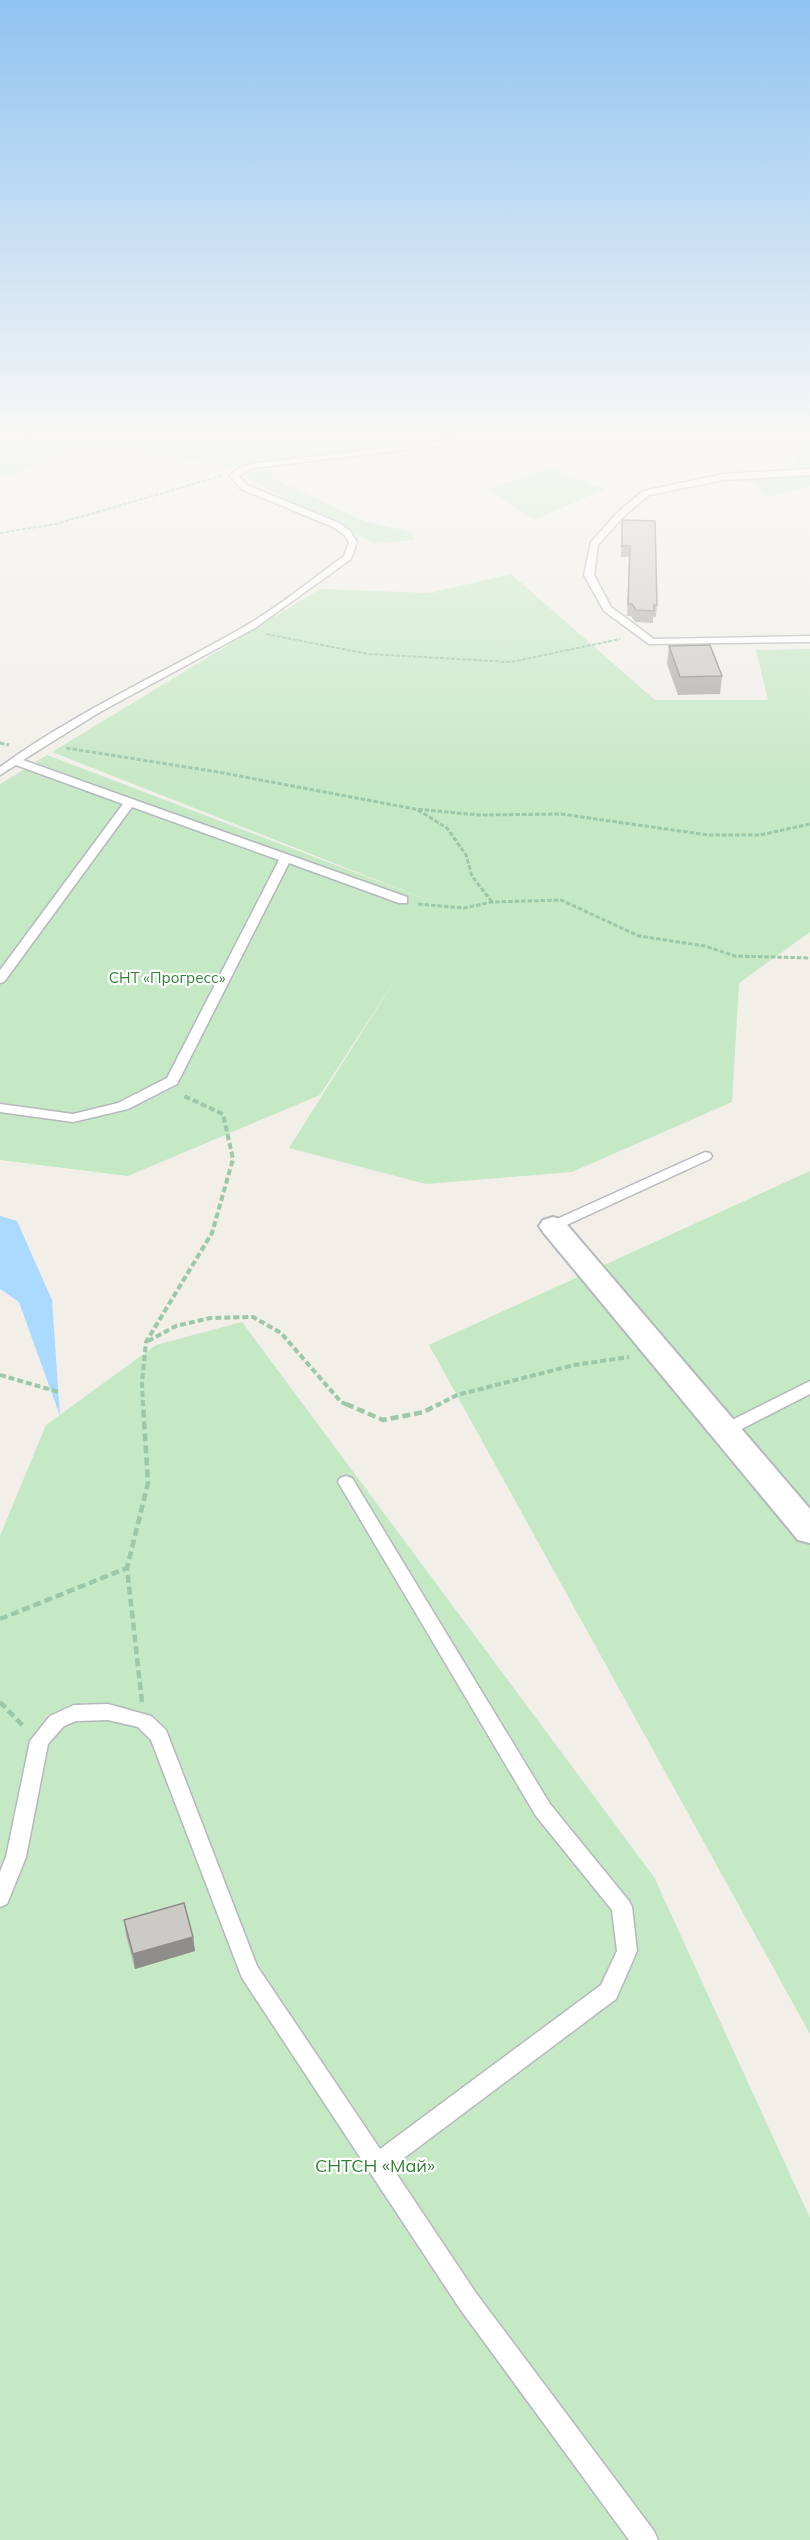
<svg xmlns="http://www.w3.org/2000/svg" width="810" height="2540" viewBox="0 0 810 2540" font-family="Mulish,sans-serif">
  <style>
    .green { fill: #c5e8c5 }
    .water { fill: #aadaff }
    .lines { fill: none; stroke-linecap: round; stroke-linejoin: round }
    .lane-casing { stroke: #b5b8bc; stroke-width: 3 }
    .street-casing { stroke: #b5b8bc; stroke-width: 4 }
    .path-far3 { stroke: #9cc7a9; stroke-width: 2; stroke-dasharray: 4 1.5; stroke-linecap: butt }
    .path-far2 { stroke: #9cc7a9; stroke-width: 3; stroke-dasharray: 4.5 2; stroke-linecap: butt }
    .path-far1 { stroke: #9cc7a9; stroke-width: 4; stroke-dasharray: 6 3; stroke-linecap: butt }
    .path { stroke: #9cc7a9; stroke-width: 4.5; stroke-dasharray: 8 4; stroke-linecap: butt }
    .lane { fill: #fff; fill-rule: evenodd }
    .street { fill: #fff; fill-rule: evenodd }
    .wall { fill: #afaea9 }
    .shaded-wall { fill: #8f8d8a }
    .building { fill: #cccac5; stroke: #8f8d8a; stroke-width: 1.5 }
    .labels { text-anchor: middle; stroke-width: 4.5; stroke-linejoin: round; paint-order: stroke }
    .park-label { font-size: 15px; fill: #348238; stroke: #fff }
    .near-park-label { font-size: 18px; fill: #348238; stroke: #fff }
  </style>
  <rect width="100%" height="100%" fill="#f1efe8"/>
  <path class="green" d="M 0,437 L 458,437 L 226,467 L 104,444 L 49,455 L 13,476 L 0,476 Z
    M 810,437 L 810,486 L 768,496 L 761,494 L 758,484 L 739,479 L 790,474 L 790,468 Z
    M 550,468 L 605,489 L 534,520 L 488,489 Z
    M 264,469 L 273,471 L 272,478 L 364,521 L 411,532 L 414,540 L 375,544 L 248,479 L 248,474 Z
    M 511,574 L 655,700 L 768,700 L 756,650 L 810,649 L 810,932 L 739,983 L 732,1102 L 572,1172 L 426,1184 L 289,1148 L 400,972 L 320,1095 L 128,1176 L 0,1160 L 0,784 L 47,755 L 443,906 L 52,752 L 320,589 L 430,593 Z
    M 810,1171 L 810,2034 L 429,1345 Z
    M 242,1322 L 654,1877 L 810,2218 L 810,2540 L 0,2540 L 0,1536 L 46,1425 L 156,1345 Z"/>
  <path class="water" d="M 0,1216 L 17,1221 L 52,1300 L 60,1416 L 19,1302 L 0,1289 Z"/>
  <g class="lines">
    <defs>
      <path id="lane" d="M 476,437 L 499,437 L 495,439 L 253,468 L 239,476 L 247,485 L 339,523 L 350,531 L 357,542 L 351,559 L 255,628 L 100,712 L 23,760 L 407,897 L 407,903 L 399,903 L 289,863 L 177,1084 L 128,1109 L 73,1122 L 0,1112 L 0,1104 L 73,1114 L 118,1103 L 167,1078 L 279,860 L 132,807 L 4,982 L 0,983 L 0,970 L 123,804 L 16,765 L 0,775 L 0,767 C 77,711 164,673 247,625 C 281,605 312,579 344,556 L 349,542 L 344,535 L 333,527 L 241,489 L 230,476 L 238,468 L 252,464 Z
        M 810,469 L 810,475 L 724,480 L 649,495 L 623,517 L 598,545 L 594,575 L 611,607 L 654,639 L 810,636 L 810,642 L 649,644 L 604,611 L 584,575 L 591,542 L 617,513 L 643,491 L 724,474 Z
        M 705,1152 L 710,1153 L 712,1156 L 710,1159 L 558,1229 L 548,1229 L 546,1226 L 548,1223 Z
        M 810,1381 L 810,1394 L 730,1435 L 718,1435 L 716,1431 L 718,1427 Z
        M 346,1476 L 352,1478 L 550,1804 L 629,1901 L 632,1907 L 637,1951 L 616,1999 L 392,2167 L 476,2293 L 654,2531 L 658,2540 L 629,2540 L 460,2309 L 242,1978 L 151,1740 L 138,1727 L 108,1720 L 76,1721 L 64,1726 L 48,1744 L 26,1857 L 7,1904 L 0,1907 L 0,1872 L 6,1857 L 30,1741 L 50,1716 L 74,1705 L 108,1704 L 151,1716 L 166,1730 L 257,1966 L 380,2149 L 601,1985 L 617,1951 L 612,1910 L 536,1816 L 338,1482 L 340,1478 Z"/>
      <path id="street" d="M 553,1217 L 563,1220 L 810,1509 L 810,1543 L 798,1540 L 543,1232 L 539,1226 L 543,1220 Z"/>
    </defs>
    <use href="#lane" class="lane-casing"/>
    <use href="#street" class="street-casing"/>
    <path class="path-far3" d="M 0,443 L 45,437
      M 0,533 L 56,524 L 221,476
      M 266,634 L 368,654 L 511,662 L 620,639"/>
    <path class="path-far2" d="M 0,743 L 9,745
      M 66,748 L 218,772 L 415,809 L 479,815 L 561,814 L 708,835 L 760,835 L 810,824
      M 418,810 L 447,828 L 466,855 L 472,876 L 492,902
      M 418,904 L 464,908 L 492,902 L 561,900 L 639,936 L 705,946 L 735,956 L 810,958"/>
    <path class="path-far1" d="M 148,1341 L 176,1326 L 210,1318 L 253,1317 L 281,1333 L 341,1402 L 350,1406
      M 0,1375 L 59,1392
      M 143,1406 L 142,1383 L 146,1342 L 212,1233 L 233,1159 L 223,1114 L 182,1095
      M 436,1406 L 457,1395 L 574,1365 L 629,1357"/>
    <path class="path" d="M 346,1404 L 383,1420 L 424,1412 L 439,1404
      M 0,1619 L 127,1568
      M 0,1702 L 25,1728
      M 142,1702 L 127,1568 L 148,1483 L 143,1404"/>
    <use href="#lane" class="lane"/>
    <use href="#street" class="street"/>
  </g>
  <path class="wall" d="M 622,520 L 657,605 L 656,617 L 653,617 L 653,623 L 635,622 L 631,616 L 627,616 L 629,557 L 621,557 Z
    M 669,646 L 722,676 L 720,694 L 678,695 L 667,664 Z
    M 124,1920 L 193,1937 L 195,1951 L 135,1969 L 126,1935 Z"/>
  <path class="shaded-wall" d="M 193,1937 L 195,1951 L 135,1969 L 133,1954 Z"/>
  <path class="building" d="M 622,520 L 655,521 L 657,605 L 654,605 L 654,611 L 636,610 L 632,604 L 628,604 L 630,546 L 622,546 Z
    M 710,645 L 722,676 L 680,677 L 669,646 Z
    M 184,1903 L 193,1937 L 133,1954 L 124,1920 Z"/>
  <linearGradient id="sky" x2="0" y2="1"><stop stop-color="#8fc3f1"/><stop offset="0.55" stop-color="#f9f8f5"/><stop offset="1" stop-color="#f9f8f5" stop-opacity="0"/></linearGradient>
  <rect width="810" height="792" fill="url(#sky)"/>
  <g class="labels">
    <g class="park-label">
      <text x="167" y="983">СНТ «Прогресс»</text>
    </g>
    <g class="near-park-label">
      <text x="375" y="2172">СНТСН «Май»</text>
    </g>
  </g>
</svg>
